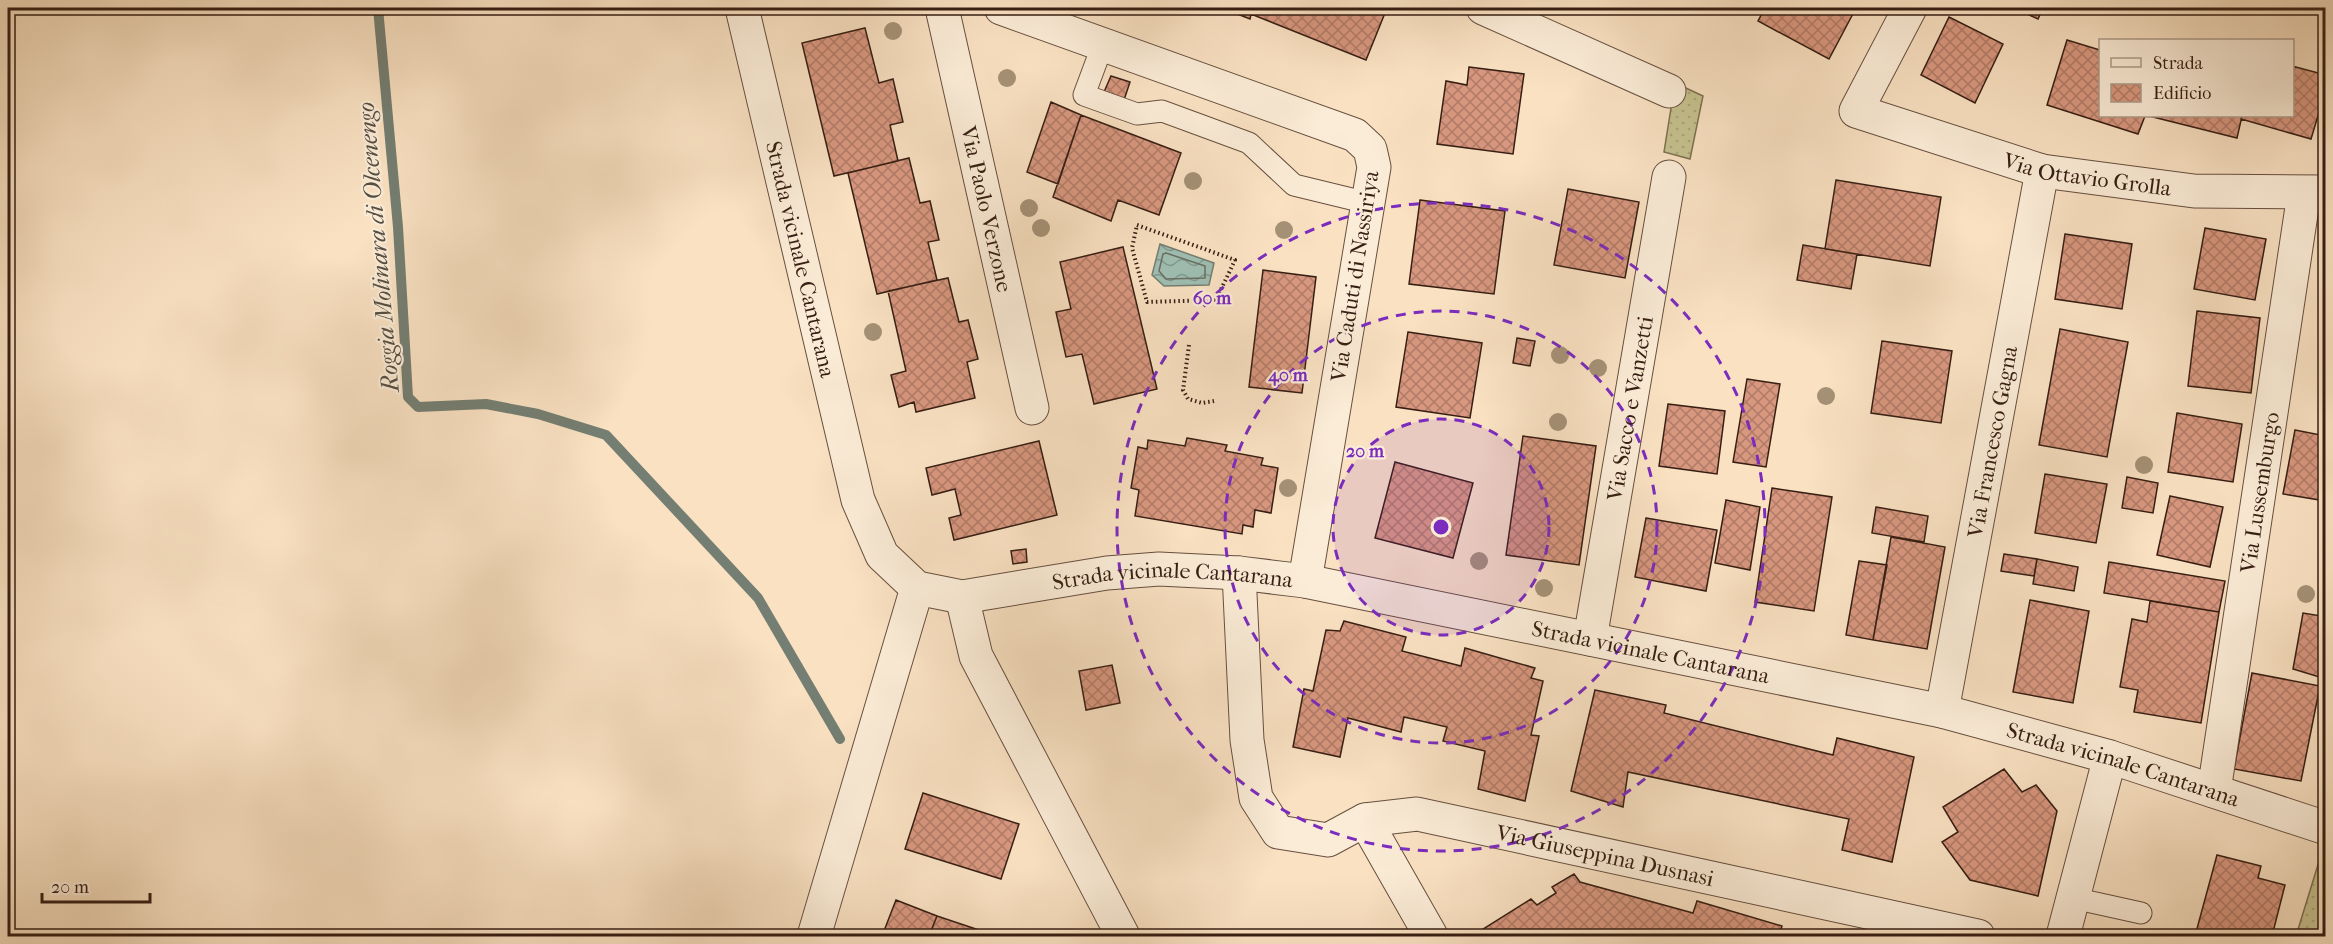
<svg xmlns="http://www.w3.org/2000/svg" width="2333" height="944" viewBox="0 0 2333 944" font-family="'IM FELL French Canon',serif">
  <style>
    .grass { fill: url(#grass-dots); stroke: #7e7050; stroke-width: 1.5 }
    .water { fill: url(#water-waves); stroke: #747e72; stroke-width: 1.5 }
    .lines { fill: none; stroke-linecap: round; stroke-linejoin: round }
    .shore { stroke: #6a6e62; stroke-width: 1.5 }
    .stream { stroke: #747e72; stroke-width: 10 }
    .building { fill: url(#building-cross-hatch); stroke: #361e13; stroke-width: 1.5 }
    .lane-casing { stroke: #674f3f; stroke-width: 23 }
    .street-casing { stroke: #674f3f; stroke-width: 35 }
    .path { stroke: #361e13; stroke-width: 4; stroke-dasharray: 1.5 3; stroke-linecap: butt }
    .lane { stroke: #fbecd7; stroke-width: 21 }
    .street { stroke: #fbecd7; stroke-width: 33 }
    .tree { fill: #a59176 }
    .ring { fill: none; stroke: #7b2cbf; stroke-width: 3; stroke-dasharray: 10 8 }
    .labels { text-anchor: middle; stroke-width: 4.5; stroke-linejoin: round; paint-order: stroke }
    .street-label { font-size: 22px; fill: #361e13; stroke: #fbecd7 }
    .water-label { font-size: 24px; font-style: italic; fill: #554e43; stroke: #fbecd7 }
    .centre { fill: #7b2cbf; stroke: #fbecd7; stroke-width: 3 }
    .ring-label { font-size: 18px; text-anchor: middle; font-weight: bold; fill: #7b2cbf; stroke: #fbecd7; stroke-width: 4.5; stroke-linejoin: round; paint-order: stroke }
  </style>
  <defs>
    <pattern id="grass-dots" width="8" height="8" patternUnits="userSpaceOnUse" patternTransform="scale(1.5)"><rect width="8" height="8" fill="#c5c18e"/><path d="M2 2h.1M6 6h.1" fill="none" stroke="#aaa57a" stroke-width="1.8" stroke-linecap="round"/></pattern>
    <pattern id="water-waves" width="16" height="10" patternUnits="userSpaceOnUse" patternTransform="scale(1.5)"><rect width="16" height="10" fill="#9ebeb2"/><path d="M0 5q4-4 8 0t8 0" fill="none" stroke="#829a90"/></pattern>
    <pattern id="building-cross-hatch" width="8" height="8" patternUnits="userSpaceOnUse" patternTransform="scale(1.5)"><rect width="8" height="8" fill="#d8977f"/><path d="M0 0l8 8M0 8l8-8" fill="none" stroke="#b07b67"/></pattern>
  </defs>
  <rect width="100%" height="100%" fill="#f9e1c2"/>
  <filter id="stains"><feTurbulence type="fractalNoise" baseFrequency=".00333" numOctaves="4"/><feColorMatrix values="0 0 0 0 .2 0 0 0 0 .09 0 0 0 0 .02 0 0 0 .5 -.17"/></filter>
  <radialGradient id="worn" r=".72"><stop offset=".6" stop-color="#630" stop-opacity="0"/><stop offset="1" stop-color="#630" stop-opacity=".3"/></radialGradient>
  <path class="grass" d="M 1675,83 L 1703,96 L 1690,159 L 1664,152 Z
    M 2321,855 L 2325,856 L 2325,936 L 2296,936 Z"/>
  <path class="water" d="M 1160,244 L 1214,263 L 1209,285 L 1164,286 L 1152,275 Z"/>
  <g class="lines">
    <path class="shore" d="M 1166,253 L 1205,266 L 1205,278 L 1166,279 L 1159,271 L 1163,254 Z"/>
    <path class="stream" d="M 378,8 L 398,227 L 408,397 L 418,407 L 486,404 L 538,414 L 606,435 L 758,598 L 840,739"/>
  </g>
  <path class="building" d="M 1222,8 L 1387,8 L 1366,60 L 1251,14 L 1250,19 Z
    M 1765,8 L 1856,8 L 1829,59 L 1758,21 Z
    M 2014,8 L 2043,8 L 2038,19 Z
    M 1949,17 L 2003,44 L 1975,103 L 1921,75 Z
    M 865,28 L 879,83 L 893,79 L 903,122 L 890,125 L 898,161 L 834,176 L 802,43 Z
    M 2067,40 L 2100,50 L 2100,116 L 2145,116 L 2138,134 L 2047,105 Z
    M 2292,66 L 2326,75 L 2326,89 L 2311,139 L 2241,119 L 2242,116 L 2292,116 Z
    M 1469,67 L 1524,74 L 1513,154 L 1437,144 L 1446,81 L 1467,85 Z
    M 1111,76 L 1130,82 L 1124,100 L 1104,92 Z
    M 1051,102 L 1081,115 L 1058,184 L 1027,172 Z
    M 1081,115 L 1181,153 L 1159,215 L 1118,200 L 1111,221 L 1053,197 Z
    M 2149,116 L 2242,116 L 2237,138 Z
    M 909,158 L 920,203 L 930,201 L 939,240 L 928,242 L 937,280 L 877,294 L 848,173 Z
    M 1836,180 L 1941,197 L 1930,266 L 1825,249 Z
    M 1568,189 L 1639,202 L 1625,278 L 1554,265 Z
    M 1420,200 L 1505,211 L 1494,294 L 1409,284 Z
    M 2205,228 L 2266,239 L 2255,300 L 2194,289 Z
    M 2065,234 L 2132,244 L 2122,309 L 2055,299 Z
    M 1803,245 L 1857,254 L 1851,289 L 1797,280 Z
    M 1123,247 L 1157,389 L 1094,404 L 1082,354 L 1066,357 L 1056,312 L 1071,309 L 1060,262 Z
    M 1263,270 L 1316,277 L 1302,393 L 1249,387 Z
    M 948,278 L 959,322 L 968,320 L 978,359 L 967,362 L 975,398 L 916,412 L 914,402 L 899,407 L 891,375 L 906,371 L 888,291 Z
    M 2197,311 L 2260,318 L 2251,393 L 2188,386 Z
    M 2060,329 L 2128,342 L 2107,457 L 2039,445 Z
    M 1408,332 L 1482,343 L 1470,418 L 1396,407 Z
    M 1517,338 L 1535,341 L 1530,366 L 1513,363 Z
    M 1882,341 L 1952,351 L 1941,423 L 1871,413 Z
    M 1747,379 L 1780,384 L 1766,467 L 1733,462 Z
    M 1668,404 L 1725,411 L 1717,474 L 1659,466 Z
    M 2177,413 L 2242,424 L 2233,482 L 2168,472 Z
    M 2295,430 L 2326,436 L 2326,501 L 2283,494 Z
    M 1523,436 L 1596,446 L 1579,565 L 1506,555 Z
    M 1187,438 L 1227,445 L 1225,451 L 1263,458 L 1261,465 L 1278,468 L 1271,513 L 1255,510 L 1253,527 L 1243,525 L 1242,534 L 1135,516 L 1139,490 L 1131,488 L 1138,447 L 1147,449 L 1148,440 L 1185,446 Z
    M 1039,441 L 1057,515 L 954,540 L 949,518 L 961,515 L 955,489 L 932,495 L 926,468 Z
    M 1395,462 L 1473,483 L 1453,558 L 1375,538 Z
    M 2045,474 L 2107,484 L 2096,543 L 2035,533 Z
    M 2127,477 L 2158,483 L 2153,513 L 2122,508 Z
    M 1772,488 L 1832,497 L 1814,611 L 1755,602 Z
    M 2170,496 L 2223,507 L 2210,567 L 2157,555 Z
    M 1726,500 L 1760,507 L 1750,570 L 1715,563 Z
    M 1876,507 L 1928,516 L 1924,542 L 1872,533 Z
    M 1646,518 L 1717,530 L 1706,591 L 1635,577 Z
    M 1891,537 L 1945,547 L 1927,649 L 1873,640 Z
    M 1026,549 L 1027,562 L 1013,564 L 1011,551 Z
    M 2004,554 L 2037,559 L 2034,576 L 2001,571 Z
    M 2037,559 L 2078,567 L 2074,591 L 2033,584 Z
    M 1859,561 L 1887,565 L 1873,640 L 1846,635 Z
    M 2109,562 L 2225,581 L 2219,612 L 2104,593 Z
    M 2326,592 L 2326,679 L 2293,669 L 2303,613 L 2321,616 Z
    M 2030,600 L 2089,611 L 2073,703 L 2013,692 Z
    M 2150,601 L 2219,612 L 2201,723 L 2134,712 L 2138,690 L 2120,687 L 2132,619 L 2147,622 Z
    M 1344,621 L 1406,637 L 1402,651 L 1461,666 L 1465,648 L 1535,668 L 1531,678 L 1543,681 L 1531,735 L 1539,736 L 1525,801 L 1478,789 L 1485,751 L 1443,741 L 1447,727 L 1404,717 L 1401,732 L 1348,718 L 1340,757 L 1293,747 L 1304,689 L 1313,691 L 1326,630 L 1340,631 Z
    M 1112,665 L 1120,703 L 1086,710 L 1079,671 Z
    M 2252,673 L 2320,686 L 2301,781 L 2234,769 Z
    M 1595,690 L 1666,705 L 1664,713 L 1833,755 L 1837,738 L 1914,757 L 1892,862 L 1842,850 L 1849,819 L 1628,772 L 1623,807 L 1571,791 Z
    M 2004,769 L 2022,792 L 2036,785 L 2057,811 L 2038,896 L 1970,880 L 1942,842 L 1958,832 L 1943,807 Z
    M 923,793 L 1019,824 L 1001,879 L 905,849 Z
    M 2217,855 L 2261,866 L 2258,878 L 2285,885 L 2272,936 L 2195,936 Z
    M 1574,874 L 1580,882 L 1693,913 L 1697,901 L 1782,926 L 1779,936 L 1472,936 L 1531,899 L 1537,905 L 1556,893 L 1552,887 Z
    M 896,900 L 937,916 L 929,936 L 882,936 Z
    M 937,916 L 985,932 L 984,936 L 929,936 Z"/>
  <g class="lines">
    <defs>
      <path id="lane" d="M 1103,44 L 1084,95 L 1137,114 L 1162,111 L 1249,143 L 1294,185 L 1368,203
        M 2073,898 L 2141,913"/>
      <g id="street">
        <path id="s1" d="M 742,8 L 858,500 L 882,555 L 917,588 L 962,597 L 1107,573 L 1159,569 L 1239,573 L 1305,581 L 1942,711 L 2110,757 L 2326,828"/>
        <path id="s2" d="M 942,8 L 1032,408"/>
        <path d="M 1001,8 L 1355,135 L 1370,149 L 1374,167 L 1305,581"/>
        <path d="M 1483,8 L 1669,91"/>
        <path id="s3" d="M 1910,8 L 1856,111 L 2042,171 L 2194,191 L 2324,192"/>
        <path id="s4" d="M 1239,573 L 1247,740 L 1256,798 L 1278,832 L 1328,840 L 1365,820 L 1417,814 L 1978,936"/>
        <path d="M 962,597 L 976,656 L 1123,936"/>
        <path id="s5" d="M 1590,639 L 1669,177"/>
        <path id="s6" d="M 1942,711 L 2042,171"/>
        <path id="s7" d="M 2214,791 L 2304,194"/>
        <path d="M 1365,820 L 1431,936"/>
        <path d="M 814,936 L 917,588"/>
        <path d="M 2063,936 L 2110,757"/>
      </g>
    </defs>
    <use href="#lane" class="lane-casing"/>
    <use href="#street" class="street-casing"/>
    <path class="path" d="M 1137,225 L 1235,260 L 1216,300 L 1147,302 L 1132,248 Z
      M 1189,345 L 1183,390 L 1188,399 L 1202,403 L 1214,401"/>
    <use href="#lane" class="lane"/>
    <use href="#street" class="street"/>
  </g>
  <g class="tree">
    <circle cx="893" cy="31" r="9"/>
    <circle cx="1007" cy="78" r="9"/>
    <circle cx="1193" cy="181" r="9"/>
    <circle cx="1029" cy="208" r="9"/>
    <circle cx="1041" cy="228" r="9"/>
    <circle cx="1284" cy="230" r="9"/>
    <circle cx="873" cy="332" r="9"/>
    <circle cx="1560" cy="355" r="9"/>
    <circle cx="1598" cy="368" r="9"/>
    <circle cx="1826" cy="396" r="9"/>
    <circle cx="1558" cy="422" r="9"/>
    <circle cx="2144" cy="465" r="9"/>
    <circle cx="1288" cy="488" r="9"/>
    <circle cx="1479" cy="561" r="9"/>
    <circle cx="1544" cy="588" r="9"/>
    <circle cx="2306" cy="594" r="9"/>
  </g>
  <circle cx="1441" cy="527" r="108" fill="#7b2cbf" fill-opacity=".12"/>
  <g class="ring">
    <circle cx="1441" cy="527" r="108"/>
    <circle cx="1441" cy="527" r="216"/>
    <circle cx="1441" cy="527" r="324"/>
  </g>
  <g class="labels">
    <g class="street-label">
      <text dy="8" stroke="none"><textPath href="#s3" startOffset="357">Via Ottavio Grolla</textPath></text>
      <text dy="8" stroke="none"><textPath href="#s2" startOffset="206">Via Paolo Verzone</textPath></text>
      <text dy="8" stroke="none"><textPath href="#s1" startOffset="258">Strada vicinale Cantarana</textPath></text>
      <text transform="translate(1354 276) rotate(-81)" y="8">Via Caduti di Nassiriya</text>
      <text dy="8" stroke="none"><textPath href="#s5" startOffset="234">Via Sacco e Vanzetti</textPath></text>
      <text dy="8" stroke="none"><textPath href="#s6" startOffset="274">Via Francesco Gagna</textPath></text>
      <text dy="8" stroke="none"><textPath href="#s7" startOffset="302">Via Lussemburgo</textPath></text>
      <text dy="8" stroke="none"><textPath href="#s1" startOffset="872">Strada vicinale Cantarana</textPath></text>
      <text dy="8" stroke="none"><textPath href="#s1" startOffset="1358">Strada vicinale Cantarana</textPath></text>
      <text dy="8" stroke="none"><textPath href="#s1" startOffset="1844">Strada vicinale Cantarana</textPath></text>
      <text dy="8" stroke="none"><textPath href="#s4" startOffset="604">Via Giuseppina Dusnasi</textPath></text>
    </g>
    <g class="water-label">
      <text transform="translate(378 247) rotate(-95)" y="8">Roggia Molinara di Olcenengo</text>
    </g>
  </g>
  <circle cx="1441" cy="527" r="9" class="centre"/>
  <g class="ring-label">
    <text x="1212" y="304">60 m</text>
    <text x="1288" y="381">40 m</text>
    <text x="1365" y="457">20 m</text>
  </g>
  <rect width="2333" height="944" fill="none" stroke="#f9e1c2" stroke-width="30"/>
  <rect x="9" y="9" width="2315" height="926" fill="none" stroke="#361e13" stroke-width="3"/>
  <rect x="15" y="15" width="2303" height="914" fill="none" stroke="#361e13" stroke-width="1.5"/>
  <rect x="2099" y="39" width="195" height="78" fill="#fbecd7" stroke="#ac9a89" stroke-width="1.5"/>
  <rect x="2111" y="58" width="30" height="9" fill="#fbecd7" stroke="#ac9a89" stroke-width="1.5"/>
  <text x="2153" y="69" font-size="18" fill="#361e13">Strada</text>
  <rect x="2111" y="84" width="30" height="18" fill="url(#building-cross-hatch)" stroke="#ac9a89" stroke-width="1.5"/>
  <text x="2153" y="99" font-size="18" fill="#361e13">Edificio</text>
  <path d="M42 893v9h108v-9" fill="none" stroke="#361e13" stroke-width="3"/>
  <text x="51" y="893" font-size="18" fill="#361e13" stroke="#fbecd7" stroke-width="4.5" paint-order="stroke">20 m</text>
  <rect width="100%" height="100%" filter="url(#stains)"/>
  <rect width="100%" height="100%" fill="url(#worn)"/>
</svg>
